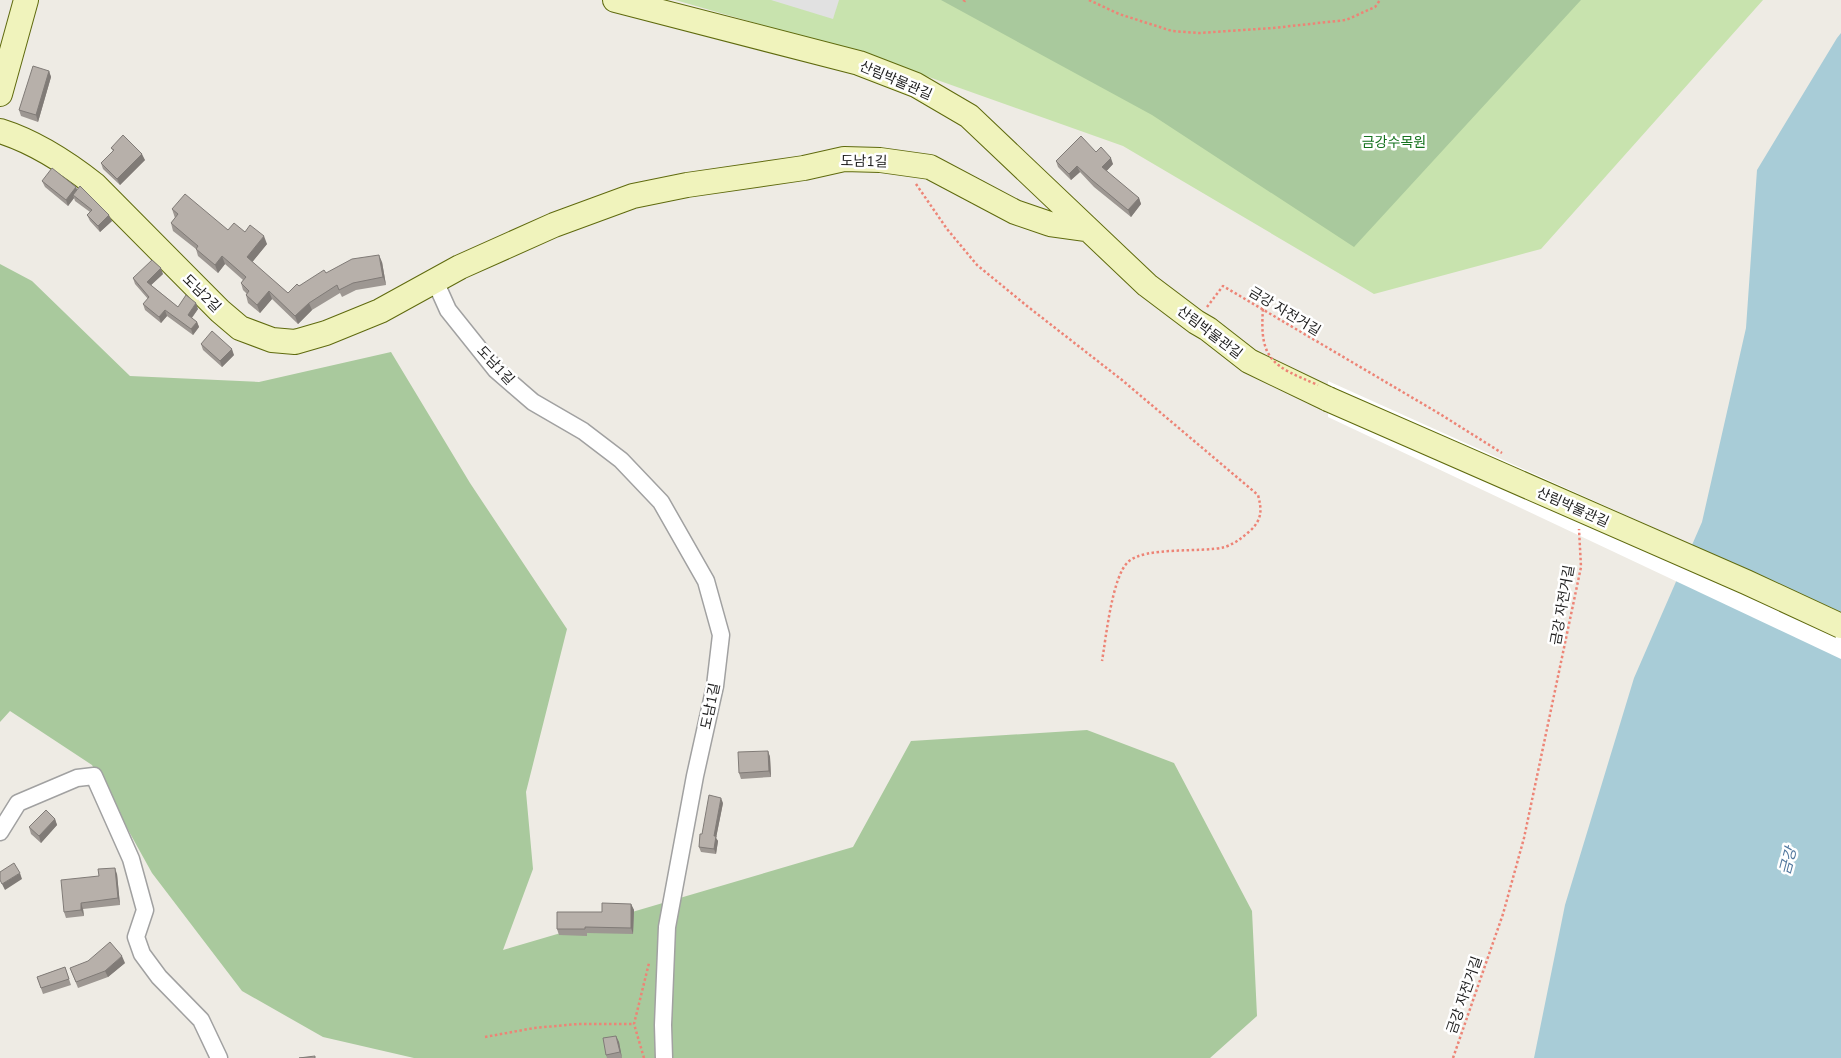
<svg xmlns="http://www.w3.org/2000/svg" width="1841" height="1058" viewBox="0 0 1841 1058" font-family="'Nunito Sans','Noto Sans KR',sans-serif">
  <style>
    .grass { fill: #c8e3ae }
    .forest { fill: #a9c99d }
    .parking { fill: #e1e1e1 }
    .water { fill: #a8ccd7 }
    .pier { fill: #fff }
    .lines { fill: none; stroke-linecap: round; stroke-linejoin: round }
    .street-casing { stroke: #a1a1a1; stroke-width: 19 }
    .secondary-casing { stroke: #5f6a0e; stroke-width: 26 }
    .path { stroke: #ed8476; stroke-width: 2.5; stroke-dasharray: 2.5 2.5; stroke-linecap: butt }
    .street { stroke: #fff; stroke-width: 16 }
    .secondary { stroke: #f0f3bc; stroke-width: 24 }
    .secondary-bridge-casing { stroke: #5f6a0e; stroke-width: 26; stroke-linecap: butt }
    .path-bridge { stroke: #ed8476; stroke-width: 2.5; stroke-dasharray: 2.5 2.5; stroke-linecap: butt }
    .secondary-bridge { stroke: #f0f3bc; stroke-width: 24 }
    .wall { fill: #9d9792 }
    .shaded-wall { fill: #807b77 }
    .building { fill: #b7b0aa; stroke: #807b77 }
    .labels { text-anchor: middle; stroke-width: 5; stroke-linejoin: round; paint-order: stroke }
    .street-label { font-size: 14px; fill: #1d1d1d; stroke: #fff }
    .park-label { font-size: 14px; fill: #15721e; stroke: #fff }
    .water-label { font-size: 15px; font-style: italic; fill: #50769d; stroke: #fff }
  </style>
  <rect width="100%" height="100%" fill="#eeebe4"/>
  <path class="grass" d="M 675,0 L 1763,0 L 1541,249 L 1374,294 L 1123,146 L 867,55 Z"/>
  <path class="forest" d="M 941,0 L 1581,0 L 1354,247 L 1152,115 Z
    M 0,264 L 32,281 L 130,376 L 259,382 L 391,352 L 470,483 L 567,629 L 526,792 L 533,869 L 503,950 L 853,847 L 911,741 L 1087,730 L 1174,763 L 1252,911 L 1257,1016 L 1210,1058 L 414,1058 L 323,1037 L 242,991 L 152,873 L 92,765 L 10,711 L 0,722 Z"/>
  <path class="parking" d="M 771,0 L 839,0 L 833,19 Z"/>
  <path class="water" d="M 1841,33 L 1841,1058 L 1534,1058 L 1565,905 L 1634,678 L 1702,522 L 1746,328 L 1757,170 L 1837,38 Z"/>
  <path class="pier" d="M 1328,381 L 1841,612 L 1841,659 L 1328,417 Z"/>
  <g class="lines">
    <defs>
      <path id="street" d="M 435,281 L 448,310 L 496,370 L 533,402 L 583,431 L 621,460 L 661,502 L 706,581 L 721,635 L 715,686 L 695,776 L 667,927 L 663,1025 L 664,1058
        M 0,832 L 18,803 L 77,778 L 94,776 L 131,859 L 145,910 L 136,937 L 142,954 L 159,977 L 201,1020 L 219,1058"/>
      <path id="secondary" d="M 615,0 L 859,63 L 916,85 L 969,116 L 1147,285 L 1196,322 L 1208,329 L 1249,361 L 1328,399
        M 0,94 L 26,0
        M 0,131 C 35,142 66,162 95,185 L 220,311 L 240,328 L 272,340 L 295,342 L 326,333 L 380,311 L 460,267 L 554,225 L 633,196 L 687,185 L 804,168 L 844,159 L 880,160 L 930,167 L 1015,212 L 1050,224 L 1086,229"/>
    </defs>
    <use href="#street" class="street-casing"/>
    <use href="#secondary" class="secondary-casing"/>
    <path class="path" d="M 963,0 L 965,1 L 966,0
      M 1089,0 L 1119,14 L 1172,31 L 1199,33 L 1273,28 L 1346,20 L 1375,7 L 1380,0
      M 916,184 L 947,229 L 977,265 L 1027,306 L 1122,380 L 1258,495 C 1262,510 1262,519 1251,530 C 1243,537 1236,543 1225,547 C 1202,553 1145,546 1128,562 C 1112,577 1106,638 1102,661
      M 1207,307 L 1223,286 L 1440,414 L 1502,453
      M 485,1037 L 534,1028 L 578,1024 L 634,1024
      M 644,1058 L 634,1024 L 649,963
      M 1453,1058 L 1503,914 L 1524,838 L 1581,567 L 1579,529"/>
    <use href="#street" class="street"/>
    <use href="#secondary" class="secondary"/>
    <defs>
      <path id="secondary-bridge" d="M 1328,399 L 1746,582 L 1841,626"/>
    </defs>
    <use href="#secondary-bridge" class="secondary-bridge-casing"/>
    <path class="path-bridge" d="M 1263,309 C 1259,360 1273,366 1318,385"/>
    <use href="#secondary-bridge" class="secondary-bridge"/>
  </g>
  <path class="wall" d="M 49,71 L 51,77 L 38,122 L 21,116 L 19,110 Z
    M 111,148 L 145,160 L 120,185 L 103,169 L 101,163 L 113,151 Z
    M 1096,152 L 1113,164 L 1106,171 L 1139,198 L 1141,204 L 1131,217 L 1094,187 L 1080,172 L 1071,180 L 1058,167 L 1056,161 Z
    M 42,181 L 76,187 L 77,190 L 112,221 L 100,232 L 90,221 L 87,215 L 90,212 L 75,201 L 74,198 L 68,206 L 45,187 Z
    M 172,209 L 228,230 L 245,232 L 267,244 L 252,262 L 288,293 L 299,286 L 326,273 L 382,262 L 386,285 L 356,290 L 342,297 L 340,293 L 312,310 L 298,324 L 272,299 L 260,313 L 248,303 L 246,295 L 247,294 L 243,290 L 241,283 L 243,280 L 225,264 L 218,273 L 198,256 L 196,249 L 173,231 L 171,223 L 175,218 Z
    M 163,274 L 151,285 L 178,307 L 198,309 L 192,318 L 197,322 L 199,327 L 193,335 L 167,316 L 161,323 L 145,310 L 143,304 L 148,299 L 135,284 L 133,278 Z
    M 201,344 L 234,355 L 222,367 L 203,350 Z
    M 768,751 L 770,757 L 771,777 L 741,779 L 739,773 Z
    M 723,803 L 716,838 L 718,841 L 716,854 L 701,852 L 699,847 L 702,834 Z
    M 55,819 L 57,825 L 41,843 L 31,834 L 29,827 Z
    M 117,874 L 120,905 L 83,909 L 84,916 L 66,918 L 64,912 Z
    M 631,904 L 634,910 L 633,934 L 587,933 L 587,936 L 559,935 L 557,929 L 602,912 Z
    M 125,963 L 108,977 L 78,988 L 70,968 Z
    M 65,967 L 71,985 L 43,994 L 37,977 Z
    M 616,1036 L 619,1042 L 622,1058 L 607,1058 L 606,1055 Z"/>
  <path class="shaded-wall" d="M 49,71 L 51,77 L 38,122 L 36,115 Z
    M 142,154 L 145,160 L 120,185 L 117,179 Z
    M 1111,158 L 1113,164 L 1104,174 L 1102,167 Z
    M 1077,166 L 1080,172 L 1071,180 L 1069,174 Z
    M 76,187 L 78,193 L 73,195 L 74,198 L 68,206 L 66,200 Z
    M 1139,198 L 1141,204 L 1131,217 L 1128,210 Z
    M 109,215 L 112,221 L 100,232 L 98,226 Z
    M 264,236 L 267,244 L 250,265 L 247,257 Z
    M 379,255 L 382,262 L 386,285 L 383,277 Z
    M 222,256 L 225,264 L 218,273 L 215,265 Z
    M 161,268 L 163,274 L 149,287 L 147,282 Z
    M 269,291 L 272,299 L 260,313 L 257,305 Z
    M 196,303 L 198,309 L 190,320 L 188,315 Z
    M 309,303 L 312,310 L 298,324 L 295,316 Z
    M 165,310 L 167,316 L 161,323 L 159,317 Z
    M 197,322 L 199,327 L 193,335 L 191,329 Z
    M 232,349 L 234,355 L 222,367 L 220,361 Z
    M 768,751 L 770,757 L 771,777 L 769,771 Z
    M 721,798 L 723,803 L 716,838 L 718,841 L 716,854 L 714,849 L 714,836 Z
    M 55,819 L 57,825 L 41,843 L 39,836 Z
    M 115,868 L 117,874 L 120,905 L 118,898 Z
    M 20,873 L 22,879 L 5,890 L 2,884 Z
    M 81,903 L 83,909 L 84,916 L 81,910 Z
    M 631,904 L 634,910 L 633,934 L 631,928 Z
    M 122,956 L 125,963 L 108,977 L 105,971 Z
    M 616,1036 L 619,1042 L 622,1058 L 620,1052 Z"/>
  <path class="building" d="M 33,66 L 49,71 L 36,115 L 19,110 Z
    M 123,135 L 142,154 L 117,179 L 101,163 L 114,150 L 111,148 Z
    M 1081,136 L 1096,152 L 1101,147 L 1111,158 L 1102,167 L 1139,198 L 1128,210 L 1092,180 L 1077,166 L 1069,174 L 1056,161 Z
    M 52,168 L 76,187 L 66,200 L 42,181 Z
    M 80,186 L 109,215 L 98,226 L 87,215 L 92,210 L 73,195 Z
    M 185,194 L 228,230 L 234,223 L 245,232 L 250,225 L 264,236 L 247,257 L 288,293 L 297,284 L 299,286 L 324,270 L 326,273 L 352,259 L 379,255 L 383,277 L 353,283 L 339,290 L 337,285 L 309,303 L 295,316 L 269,291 L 257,305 L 246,295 L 249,291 L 241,283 L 246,277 L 222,256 L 215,265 L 196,249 L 198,246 L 171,223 L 178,214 L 172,209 Z
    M 152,260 L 161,268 L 147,282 L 178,307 L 186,295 L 196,303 L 188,315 L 197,322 L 191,329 L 165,310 L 159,317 L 143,304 L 149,297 L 133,278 Z
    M 212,331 L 232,349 L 220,361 L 201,344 Z
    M 768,751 L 769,771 L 739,773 L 738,752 Z
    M 709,795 L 721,798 L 714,836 L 716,836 L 714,849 L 699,847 L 700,834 L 702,834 Z
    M 46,810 L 55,819 L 39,836 L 29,827 Z
    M 14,863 L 20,873 L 2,884 L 0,880 L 0,872 Z
    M 115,868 L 118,898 L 81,903 L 81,910 L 64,912 L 61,880 L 99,876 L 98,869 Z
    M 602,903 L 631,904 L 631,928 L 585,927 L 585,929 L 557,929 L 557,912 L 602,912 Z
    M 110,942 L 122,956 L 105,971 L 76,982 L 70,968 L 88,961 Z
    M 65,967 L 69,979 L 41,988 L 37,977 Z
    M 616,1036 L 620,1052 L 606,1055 L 603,1038 Z
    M 315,1056 L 315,1058 L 299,1058 Z"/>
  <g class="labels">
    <g class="street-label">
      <text transform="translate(896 80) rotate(23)" y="5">산림박물관길</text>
      <text transform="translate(864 161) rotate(1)" y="5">도남1길</text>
      <text transform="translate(202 293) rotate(45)" y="5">도남2길</text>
      <text transform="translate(1285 311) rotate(31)" y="5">금강 자전거길</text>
      <text transform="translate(1210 332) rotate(37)" y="5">산림박물관길</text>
      <text transform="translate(496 365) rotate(47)" y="5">도남1길</text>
      <text transform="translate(1573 507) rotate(24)" y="5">산림박물관길</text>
      <text transform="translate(1562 605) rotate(-80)" y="5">금강 자전거길</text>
      <text transform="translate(710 706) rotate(-78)" y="5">도남1길</text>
      <text transform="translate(1464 995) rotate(-71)" y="5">금강 자전거길</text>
    </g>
    <g class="park-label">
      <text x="1394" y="147">금강수목원</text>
    </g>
    <g class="water-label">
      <text transform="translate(1788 861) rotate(-75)" y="5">금강</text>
    </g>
  </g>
</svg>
